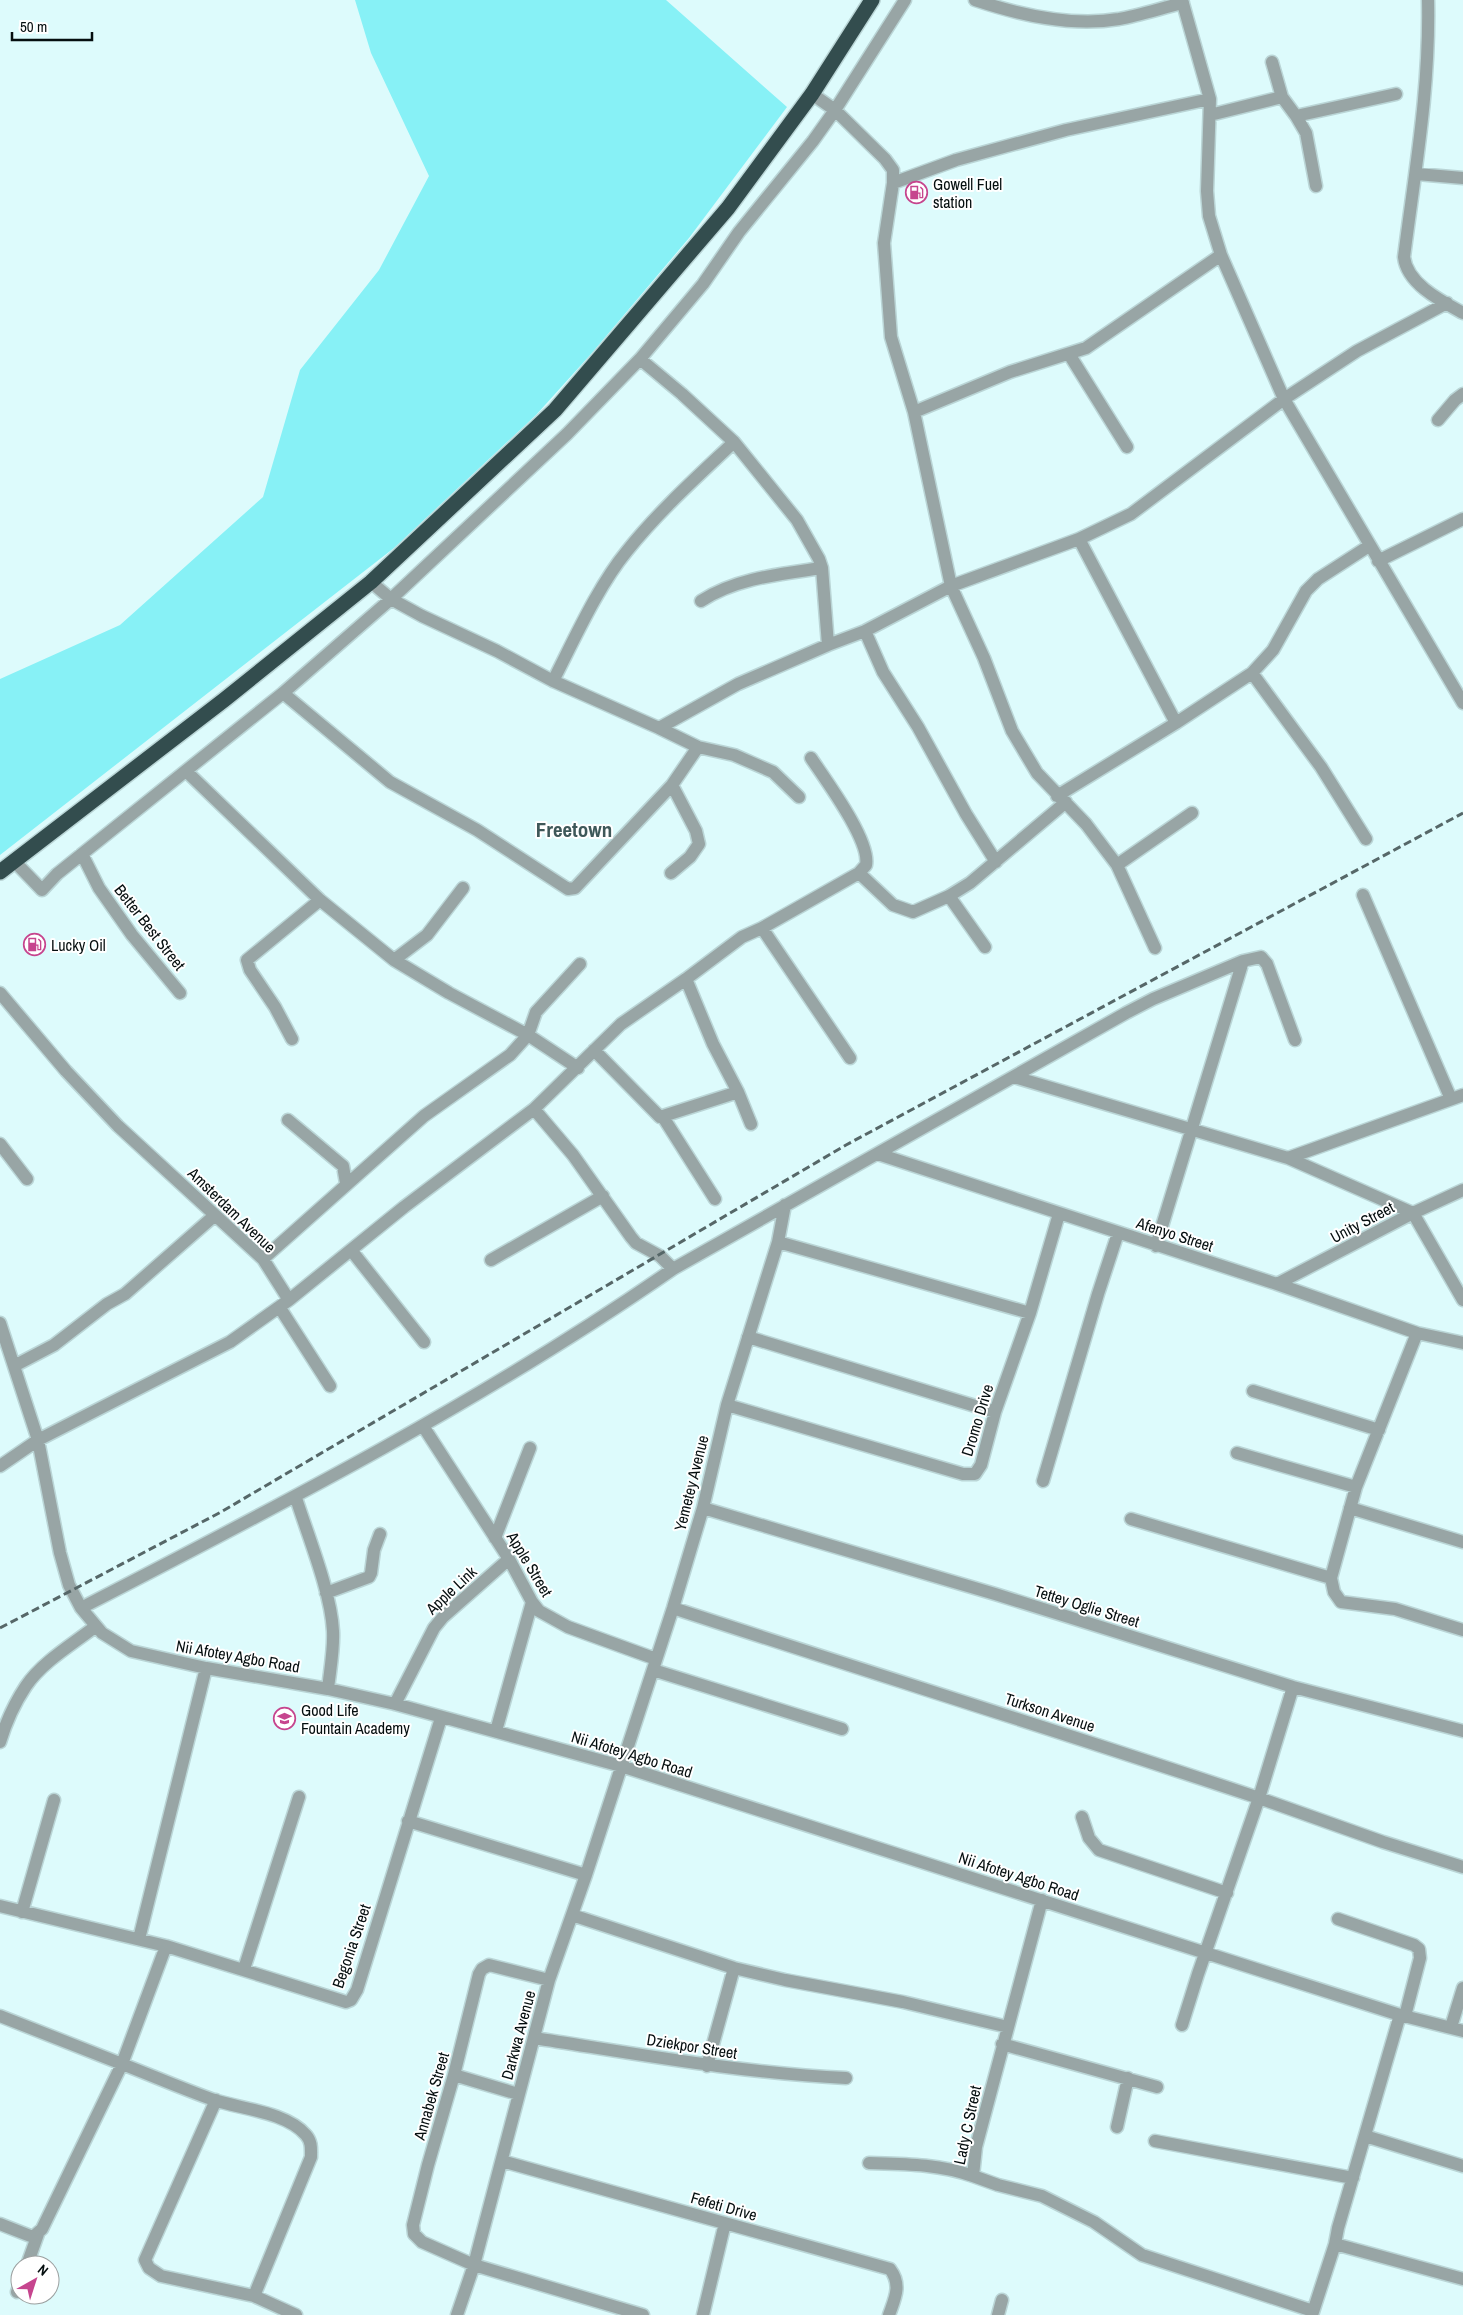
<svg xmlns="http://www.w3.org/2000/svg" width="1463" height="2315" viewBox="0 0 1463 2315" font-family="'Archivo Narrow',sans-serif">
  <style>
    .green { fill: #87f1f6 }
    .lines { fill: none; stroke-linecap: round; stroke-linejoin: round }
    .minor-casing { stroke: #bad5d6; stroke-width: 15 }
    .highway-casing { stroke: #bad5d6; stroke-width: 18 }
    .minor { stroke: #98a5a5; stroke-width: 12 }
    .highway { stroke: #334d4e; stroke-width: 15 }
    .rail { stroke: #566768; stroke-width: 3; stroke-dasharray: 8 4; stroke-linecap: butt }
    .labels { text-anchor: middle; stroke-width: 4; stroke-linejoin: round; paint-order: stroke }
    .poi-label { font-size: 16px; fill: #050e0f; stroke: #fff; text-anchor: start }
    .street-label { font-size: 16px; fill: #050e0f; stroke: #fff }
    .district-label { font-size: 21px; font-weight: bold; fill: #3e5859; stroke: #fff }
  </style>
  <rect width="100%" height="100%" fill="#ddfbfc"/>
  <path class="green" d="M 355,0 L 666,0 L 787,107 L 689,238 L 591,354 L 536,415 L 394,548 L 0,855 L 0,679 L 120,625 L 263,497 L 300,370 L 379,270 L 429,176 L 371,53 Z"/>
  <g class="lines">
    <defs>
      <path id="minor" d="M 975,0 C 1020,15 1071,27 1119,19 C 1140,15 1162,8 1183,3
        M 1182,0 L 1210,99 L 1207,191 L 1209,216 L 1221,255 L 1284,399 L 1357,351 L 1447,303
        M 1428,0 C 1430,89 1415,170 1404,257 C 1407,284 1441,301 1463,313
        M 1272,62 L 1282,97 L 1296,116 L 1306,133 L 1316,186
        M 812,94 L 835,110 L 885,159 L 893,170 L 893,183 L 884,243 L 891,337 L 914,412 L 951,586 L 1079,539 L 1131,514 L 1284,399 L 1463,703
        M 1210,115 L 1282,97
        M 1296,116 L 1396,94
        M 1417,174 L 1463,178
        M 893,183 L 956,160 L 1066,130 L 1210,99
        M 1069,354 L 1127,447
        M 640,359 L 682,394 L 734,442 L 797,520 L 819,559 L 822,568 L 828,645
        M 914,412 L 1010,372 L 1086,348 L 1221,255
        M 1438,420 L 1455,400 L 1463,394
        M 1378,561 L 1463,519
        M 371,582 L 391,599 L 422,616 L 497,651 L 553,681 L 659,728
        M 701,601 C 736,578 781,574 822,568
        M 865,631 L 883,672 L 918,727 L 966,814 L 996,862
        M 1252,673 L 1321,767 L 1366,839
        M 553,681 C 574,640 598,586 627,551 C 658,512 697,477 734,442
        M 283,693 L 390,782 L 477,830 L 568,889 L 575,888 L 672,785 L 698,747
        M 1176,723 L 1252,673 L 1273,650 L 1306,591 L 1318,579 L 1369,546
        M 811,758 C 825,779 871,841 866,865 L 859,873
        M 186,771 L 320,900 L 394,960 L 449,993 L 528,1035 L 578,1068
        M 1057,796 L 1176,723 L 1079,539
        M 799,797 L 773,772 L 734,755 L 698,747 L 659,728 L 738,684 L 828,645 L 865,631 L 951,586 L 984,658 L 1012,731 L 1037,773 L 1086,824 L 1117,865 L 1155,948
        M 82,854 L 99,888 L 132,935 L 180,993
        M 14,861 L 42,890 L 57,874 L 283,693 L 391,599 L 567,434 L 640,359 L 703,284 L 739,232 L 813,141 L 835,110 L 905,0
        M 1117,865 L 1192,813
        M 671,873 L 690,857 L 699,844 L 696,831 L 672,785
        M 1363,895 L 1451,1099
        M 949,896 L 985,947
        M 762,928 L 850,1058
        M 394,960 L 427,935 L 463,888
        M 686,979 L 713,1044 L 738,1092 L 751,1124
        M 0,993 L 66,1071 L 118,1126 L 263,1259 L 289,1300 L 230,1342 L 38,1440 L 0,1466
        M 292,1039 L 275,1007 L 250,970 L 247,960 L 320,900
        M 594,1050 L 660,1117 L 738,1092
        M 1014,1077 L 1288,1158 L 1413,1213
        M 534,1109 L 573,1155 L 631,1237 L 636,1243 L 660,1256 L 673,1269
        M 663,1117 L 715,1199
        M 288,1120 L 343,1166 L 346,1183
        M 0,1144 L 27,1179
        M 878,1154 L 1277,1284 L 1417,1333 L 1463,1343
        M 1288,1158 L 1463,1095
        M 1413,1213 L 1463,1300
        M 778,1242 L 1030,1313
        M 1156,1246 L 1243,961
        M 351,1250 L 424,1342
        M 263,1259 L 424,1116 L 510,1055 L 528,1035 L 536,1012 L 580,964
        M 491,1260 L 603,1196
        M 1277,1284 L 1413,1213 L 1463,1190
        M 289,1300 L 404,1207 L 534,1109 L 621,1024 L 686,979 L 742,937 L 762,928 L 859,873 L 893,905 L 913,912 L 949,896 L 970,883 L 1066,802
        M 280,1308 L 330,1386
        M 0,1323 L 38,1440 L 60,1553 L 69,1585 L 81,1608 L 102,1633 L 131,1651 L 206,1668 L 328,1689 L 395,1704 L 621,1766 L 1400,2015 L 1463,2031
        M 1417,1333 L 1356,1487 L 1331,1578 L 1334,1592 L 1341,1602 L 1395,1609 L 1463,1630
        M 748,1337 L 995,1412
        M 14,1366 L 54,1345 L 107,1304 L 125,1294 L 214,1216
        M 1253,1391 L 1379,1430
        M 727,1405 L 963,1474 L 975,1474 L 981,1465 L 995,1412 L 1030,1313 L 1059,1214
        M 423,1426 L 509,1559 L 532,1602 L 539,1611 L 568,1627 L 656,1659
        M 1237,1453 L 1356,1487
        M 1043,1481 L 1098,1294 L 1118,1233
        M 296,1498 C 308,1536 331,1592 333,1631 C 334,1650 330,1670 328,1689
        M 703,1508 L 995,1594 L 1293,1687 L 1463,1731
        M 1350,1508 L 1463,1542
        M 1131,1519 L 1331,1578
        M 495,1538 L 530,1448
        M 326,1593 L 369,1577 L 371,1573 L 374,1550 L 380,1534
        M 81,1608 C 283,1504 486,1399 673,1269 L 1126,1013 L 1153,999 L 1243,961 L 1261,957 L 1267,964 L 1295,1040
        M 673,1608 C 868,1672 1065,1733 1259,1798 L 1198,1974 L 1182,2025
        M 653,1670 L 842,1729
        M 1293,1687 L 1259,1798 L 1383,1842 L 1463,1867
        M 395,1704 L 434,1628 L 443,1617 L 509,1559
        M 496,1731 L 532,1602
        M 0,1742 C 6,1722 14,1704 26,1686 C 42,1662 73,1644 96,1626
        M 1082,1817 L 1089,1838 L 1099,1850 L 1227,1893
        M 408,1821 L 586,1875
        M 1042,1900 L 976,2147 L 973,2176 L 998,2185 L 1042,2196 L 1094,2222 L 1142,2255 L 1313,2311
        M 0,1906 L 166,1946 L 122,2064 C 153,2076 183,2089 214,2100 C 241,2109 287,2112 306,2135 C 312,2142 311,2149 311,2157 L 254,2296 L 161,2276 L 149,2268 L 145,2260 L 216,2100
        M 22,1912 L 54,1800
        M 572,1915 L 734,1968 L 785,1980 L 903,2002 L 1008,2027
        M 1338,1919 L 1414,1945 L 1419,1949 L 1420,1958 L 1405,2016
        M 139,1939 L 206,1668
        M 166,1946 L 346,2002 L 351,2000 L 357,1990 L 441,1718
        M 244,1969 L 299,1797
        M 549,1980 L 489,1965 L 482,1969 L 479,1974 L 454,2075 L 428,2165 L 413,2225 L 414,2234 L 422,2242 L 474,2265 L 643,2315
        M 0,2016 L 122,2064 L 42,2229 L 33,2237 L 0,2224
        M 1451,2027 L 1463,1988
        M 534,2038 C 638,2054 741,2073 846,2078
        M 1002,2044 L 1157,2087
        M 707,2066 L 734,1968
        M 454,2075 L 518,2094
        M 1117,2127 L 1128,2078
        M 1365,2136 L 1463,2166
        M 1155,2141 L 1353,2178
        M 502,2161 L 890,2269 C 902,2285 895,2298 889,2315
        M 869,2163 C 905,2164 939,2164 973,2176
        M 1335,2244 L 1463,2279
        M 27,2265 L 38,2234
        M 17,2292 L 20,2284
        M 254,2296 L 296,2315
        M 457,2315 L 474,2265 L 549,1980 L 586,1875 L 673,1608 L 703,1508 L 727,1405 L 778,1242 L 785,1205
        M 703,2315 L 725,2223
        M 998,2315 L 1002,2300
        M 1312,2315 L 1335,2244 L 1338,2228 L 1400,2015"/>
      <path id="highway" d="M 0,872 L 224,700 L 371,582 L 555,410 L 728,208 L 812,94 L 872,0"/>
    </defs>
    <use href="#minor" class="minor-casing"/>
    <use href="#highway" class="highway-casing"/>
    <use href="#minor" class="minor"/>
    <use href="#highway" class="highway"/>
    <path class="rail" d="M 0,1628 L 221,1512 L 846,1145 L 1463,813"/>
  </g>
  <defs>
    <symbol id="fuel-ring" viewBox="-11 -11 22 22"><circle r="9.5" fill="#fff" stroke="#c6458e" stroke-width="1.5"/><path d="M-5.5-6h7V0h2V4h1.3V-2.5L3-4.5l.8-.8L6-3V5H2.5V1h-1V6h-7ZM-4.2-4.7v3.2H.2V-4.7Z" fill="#c6458e"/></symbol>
    <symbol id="school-ring" viewBox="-11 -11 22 22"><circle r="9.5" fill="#fff" stroke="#c6458e" stroke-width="1.5"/><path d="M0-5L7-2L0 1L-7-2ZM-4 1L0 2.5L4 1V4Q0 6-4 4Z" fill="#c6458e"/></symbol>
  </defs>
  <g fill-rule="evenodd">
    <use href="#fuel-ring" x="904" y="180" width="25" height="25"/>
    <use href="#fuel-ring" x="22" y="932" width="25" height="25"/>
    <use href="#school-ring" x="272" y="1706" width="25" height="25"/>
  </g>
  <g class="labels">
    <g class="poi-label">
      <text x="933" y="190">Gowell Fuel<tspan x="933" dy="18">station</tspan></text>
      <text x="51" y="951">Lucky Oil</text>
      <text x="301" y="1716">Good Life<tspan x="301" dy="18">Fountain Academy</tspan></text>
    </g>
    <g class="street-label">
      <text transform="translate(150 927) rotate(52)" y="6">Better Best Street</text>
      <text transform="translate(232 1210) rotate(44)" y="6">Amsterdam Avenue</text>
      <text transform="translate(1362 1222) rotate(-28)" y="6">Unity Street</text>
      <text transform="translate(1175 1234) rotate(18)" y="6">Afenyo Street</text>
      <text transform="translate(977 1420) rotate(-73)" y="6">Dromo Drive</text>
      <text transform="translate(691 1483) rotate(-76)" y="6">Yemetey Avenue</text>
      <text transform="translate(530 1564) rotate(59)" y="6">Apple Street</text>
      <text transform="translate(451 1590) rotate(-43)" y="6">Apple Link</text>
      <text transform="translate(1087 1606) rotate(17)" y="6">Tettey Oglie Street</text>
      <text transform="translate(238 1656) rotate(10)" y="6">Nii Afotey Agbo Road</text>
      <text transform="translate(1050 1712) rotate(18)" y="6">Turkson Avenue</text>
      <text transform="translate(632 1754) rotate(17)" y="6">Nii Afotey Agbo Road</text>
      <text transform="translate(1019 1876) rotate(18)" y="6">Nii Afotey Agbo Road</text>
      <text transform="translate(351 1946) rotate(-71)" y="6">Begonia Street</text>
      <text transform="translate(518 2035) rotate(-75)" y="6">Darkwa Avenue</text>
      <text transform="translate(692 2046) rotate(9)" y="6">Dziekpor Street</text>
      <text transform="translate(431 2096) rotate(-74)" y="6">Annabek Street</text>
      <text transform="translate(967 2125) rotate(-78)" y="6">Lady C Street</text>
      <text transform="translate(724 2206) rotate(16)" y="6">Fefeti Drive</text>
    </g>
    <g class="district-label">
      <text x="574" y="837">Freetown</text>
    </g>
  </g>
  <g transform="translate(35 2280) rotate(39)"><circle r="24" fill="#ffffff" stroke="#9b9f9f"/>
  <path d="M0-4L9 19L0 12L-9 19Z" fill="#c6458e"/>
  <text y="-8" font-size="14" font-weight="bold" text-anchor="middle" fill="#050e0f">N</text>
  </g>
  <path d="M12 32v8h80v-8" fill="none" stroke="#050e0f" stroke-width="2.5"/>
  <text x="20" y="32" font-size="15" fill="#050e0f" stroke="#ffffff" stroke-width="4" paint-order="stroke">50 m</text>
</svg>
